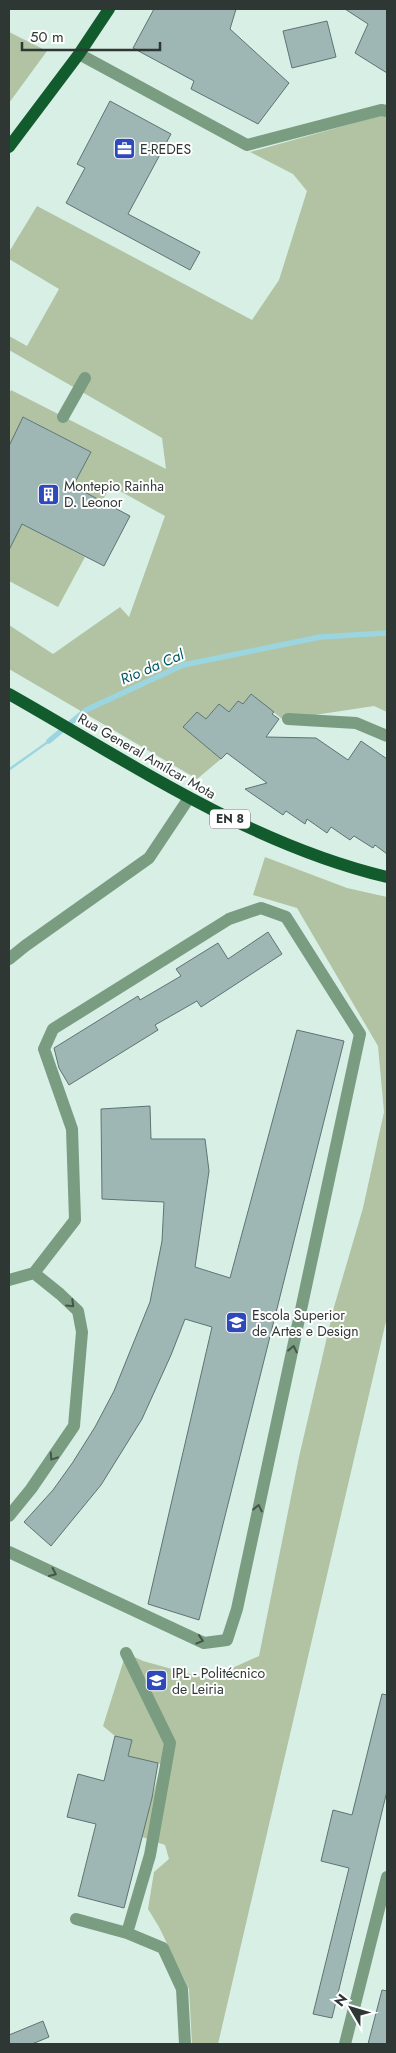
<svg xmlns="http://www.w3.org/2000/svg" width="396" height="2053" viewBox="0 0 396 2053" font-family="Jost,sans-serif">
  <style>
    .green { fill: #b1c3a2 }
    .water { fill: #9bd5df }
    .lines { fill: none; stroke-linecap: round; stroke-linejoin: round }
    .stream { stroke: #9bd5df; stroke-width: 5.5 }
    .building { fill: #9eb7b5; stroke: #5d7472 }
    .minor { stroke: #7a9c81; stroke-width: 12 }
    .major { stroke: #115b2c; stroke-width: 12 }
    .oneway { stroke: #45554a }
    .labels { text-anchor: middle; stroke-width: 4; stroke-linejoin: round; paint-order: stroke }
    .shield { fill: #fff; stroke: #6d7370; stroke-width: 1 }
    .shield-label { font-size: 12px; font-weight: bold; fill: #2e3733 }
    .poi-label { font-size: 14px; fill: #2e3733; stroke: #fff; text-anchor: start }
    .street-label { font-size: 14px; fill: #2e3733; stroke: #fff }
    .water-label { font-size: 15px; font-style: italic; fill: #015964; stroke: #fff }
  </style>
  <rect width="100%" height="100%" fill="#d8efe6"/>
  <path class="green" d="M 9,32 L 47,51 L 9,103 Z
    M 383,115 L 387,116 L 387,712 L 374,706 L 288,719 L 286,722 L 251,694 L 243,704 L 238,701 L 229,712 L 219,704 L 206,719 L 197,713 L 183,727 L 221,759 L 197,779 L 9,669 L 9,625 L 53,654 L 120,607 L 129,617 L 165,516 L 111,486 L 102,501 L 73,486 L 91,452 L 24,417 L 9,446 L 9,394 L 11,390 L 166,469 L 162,438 L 9,350 L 9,336 L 27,346 L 59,289 L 9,259 L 9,252 L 37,206 L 252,320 L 279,280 L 307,191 L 293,174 L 250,152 Z
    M 22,524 L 85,557 L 58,607 L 9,581 L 9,544 L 11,545 Z
    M 265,857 L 347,888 L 387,897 L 387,1317 L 218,2044 L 192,2044 L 189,1989 L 159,1927 L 148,1909 L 154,1872 L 169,1859 L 165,1845 L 142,1837 L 161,1764 L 128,1756 L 132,1740 L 115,1736 L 103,1726 L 126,1653 L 143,1661 L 208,1679 L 259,1656 L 299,1457 L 334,1307 L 363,1208 L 384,1112 L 378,1046 L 297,908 L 253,895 Z"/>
  <path class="water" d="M 53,737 L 54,739 L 9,771 L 9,768 Z"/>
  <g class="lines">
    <path class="stream" d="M 49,741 L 86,710 L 183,665 L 320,637 L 387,633"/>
  </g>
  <path class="building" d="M 154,9 L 236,9 L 230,29 L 289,83 L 258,124 L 191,89 L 194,81 L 133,48 Z
    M 345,9 L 387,9 L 387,73 L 355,53 L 368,24 Z
    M 327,21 L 336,57 L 292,68 L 283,31 Z
    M 110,101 L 171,134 L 128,214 L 200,252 L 190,270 L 66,203 L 85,168 L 77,164 Z
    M 23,417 L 91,452 L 73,486 L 130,516 L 104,566 L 22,524 L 9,550 L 9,446 Z
    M 251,694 L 274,712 L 272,714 L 279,719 L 266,737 L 316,738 L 348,760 L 361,741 L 387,759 L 387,854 L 375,845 L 373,848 L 354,836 L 350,840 L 331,827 L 327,833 L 307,819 L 305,824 L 286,811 L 283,815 L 245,789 L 267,783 L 227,753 L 221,759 L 183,727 L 197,712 L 206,719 L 219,704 L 229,712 L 238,701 L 243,704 Z
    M 268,932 L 282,954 L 201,1007 L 197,1001 L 155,1025 L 158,1030 L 69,1085 L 59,1068 L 54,1048 L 138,996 L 140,1000 L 181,976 L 176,969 L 218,943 L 228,959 Z
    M 297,1030 L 344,1041 L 199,1620 L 148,1604 L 212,1327 L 185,1319 L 171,1355 L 142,1419 L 101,1485 L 51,1546 L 24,1522 L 53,1490 L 73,1462 L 95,1427 L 114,1391 L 150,1302 L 162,1241 L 164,1202 L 102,1199 L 101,1109 L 150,1106 L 151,1139 L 205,1139 L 209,1171 L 195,1267 L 230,1278 Z
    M 382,1694 L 387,1695 L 387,1791 L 332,2018 L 313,2014 L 349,1868 L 321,1861 L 333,1810 L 352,1815 Z
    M 115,1736 L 132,1740 L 128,1756 L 158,1763 L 152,1798 L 124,1908 L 78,1896 L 96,1824 L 67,1817 L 78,1774 L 104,1781 Z
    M 382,1990 L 387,1991 L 387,2044 L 368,2044 Z
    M 43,2021 L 49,2037 L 32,2044 L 9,2044 L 9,2035 Z"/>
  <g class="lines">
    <path class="minor" d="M 79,54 L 247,145 L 381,110 L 387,111
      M 63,417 L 85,378
      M 288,719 L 356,723 L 387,736
      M 9,959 L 25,946 L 149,858 L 189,798
      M 9,1280 L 34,1273 L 75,1220 L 72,1129 L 44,1049 L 53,1029 L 229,919 L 261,908 L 286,917 L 360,1034 L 237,1609 L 227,1640 L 204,1643 L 9,1552
      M 9,1516 L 31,1489 L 74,1426 L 82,1332 L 78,1311 L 60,1294 L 34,1273
      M 126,1653 L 170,1743 L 150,1855 L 127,1933
      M 76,1919 L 127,1933 L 163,1948 L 182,1989 L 185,2044
      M 345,2044 L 387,1877"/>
    <path class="major" d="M 9,147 L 79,54 L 109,9
      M 9,694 C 131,763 249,844 387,877"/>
  </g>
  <defs><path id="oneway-chevron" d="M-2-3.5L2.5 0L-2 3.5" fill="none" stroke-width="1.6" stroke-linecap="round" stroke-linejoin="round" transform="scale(1.25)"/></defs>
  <g class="oneway">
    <use href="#oneway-chevron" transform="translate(71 1304) rotate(44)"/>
    <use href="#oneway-chevron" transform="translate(293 1349) rotate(-78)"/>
    <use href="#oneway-chevron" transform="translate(53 1457) rotate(124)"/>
    <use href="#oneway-chevron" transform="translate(258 1508) rotate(-78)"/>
    <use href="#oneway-chevron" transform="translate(53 1573) rotate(25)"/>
    <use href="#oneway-chevron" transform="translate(200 1640) rotate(17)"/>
  </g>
  <defs>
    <symbol id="office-square" viewBox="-11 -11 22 22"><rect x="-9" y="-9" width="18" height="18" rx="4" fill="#2d49ba" stroke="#fff"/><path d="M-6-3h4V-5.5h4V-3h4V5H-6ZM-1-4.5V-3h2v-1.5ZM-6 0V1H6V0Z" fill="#fff"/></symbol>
    <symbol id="building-square" viewBox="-11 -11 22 22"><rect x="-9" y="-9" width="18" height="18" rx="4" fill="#2d49ba" stroke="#fff"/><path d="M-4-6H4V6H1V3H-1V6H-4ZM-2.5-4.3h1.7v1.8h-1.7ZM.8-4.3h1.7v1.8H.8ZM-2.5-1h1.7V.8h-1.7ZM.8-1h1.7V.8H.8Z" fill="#fff"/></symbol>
    <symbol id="university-square" viewBox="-11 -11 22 22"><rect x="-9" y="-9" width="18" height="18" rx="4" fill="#2d49ba" stroke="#fff"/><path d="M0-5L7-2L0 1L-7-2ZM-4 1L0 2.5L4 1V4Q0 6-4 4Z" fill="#fff"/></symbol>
  </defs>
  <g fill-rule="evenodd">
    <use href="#office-square" x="112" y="136" width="25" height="25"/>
    <use href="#building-square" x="36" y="482" width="25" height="25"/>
    <use href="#university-square" x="224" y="1310" width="25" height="25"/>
    <use href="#university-square" x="144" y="1668" width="25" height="25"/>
  </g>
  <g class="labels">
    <rect class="shield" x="210" y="809.5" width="40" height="19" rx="4"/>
    <g class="shield-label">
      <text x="230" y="823">EN 8</text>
    </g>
    <g class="poi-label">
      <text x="140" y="154">E-REDES</text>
      <text x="64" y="491">Montepio Rainha<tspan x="64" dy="16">D. Leonor</tspan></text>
      <text x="252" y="1320">Escola Superior<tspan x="252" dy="16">de Artes e Design</tspan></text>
      <text x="172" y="1678">IPL - Politécnico<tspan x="172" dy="16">de Leiria</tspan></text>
    </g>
    <g class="street-label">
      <text transform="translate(147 756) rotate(30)" y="5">Rua General Amílcar Mota</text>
    </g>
    <g class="water-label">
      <text transform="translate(152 667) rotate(-23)" y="5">Rio da Cal</text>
    </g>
  </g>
  <rect width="396" height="2053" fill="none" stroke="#2e3733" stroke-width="20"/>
  <g transform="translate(351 2008) rotate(308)" stroke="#ffffff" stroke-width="4" paint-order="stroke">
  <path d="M0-4L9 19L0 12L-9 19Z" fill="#2e3733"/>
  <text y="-8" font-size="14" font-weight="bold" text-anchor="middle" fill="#2e3733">N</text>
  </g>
  <path d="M22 42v8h138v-8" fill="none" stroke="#2e3733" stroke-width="2.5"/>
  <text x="30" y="42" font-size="15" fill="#2e3733" stroke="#ffffff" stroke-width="4" paint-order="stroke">50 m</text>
</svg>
